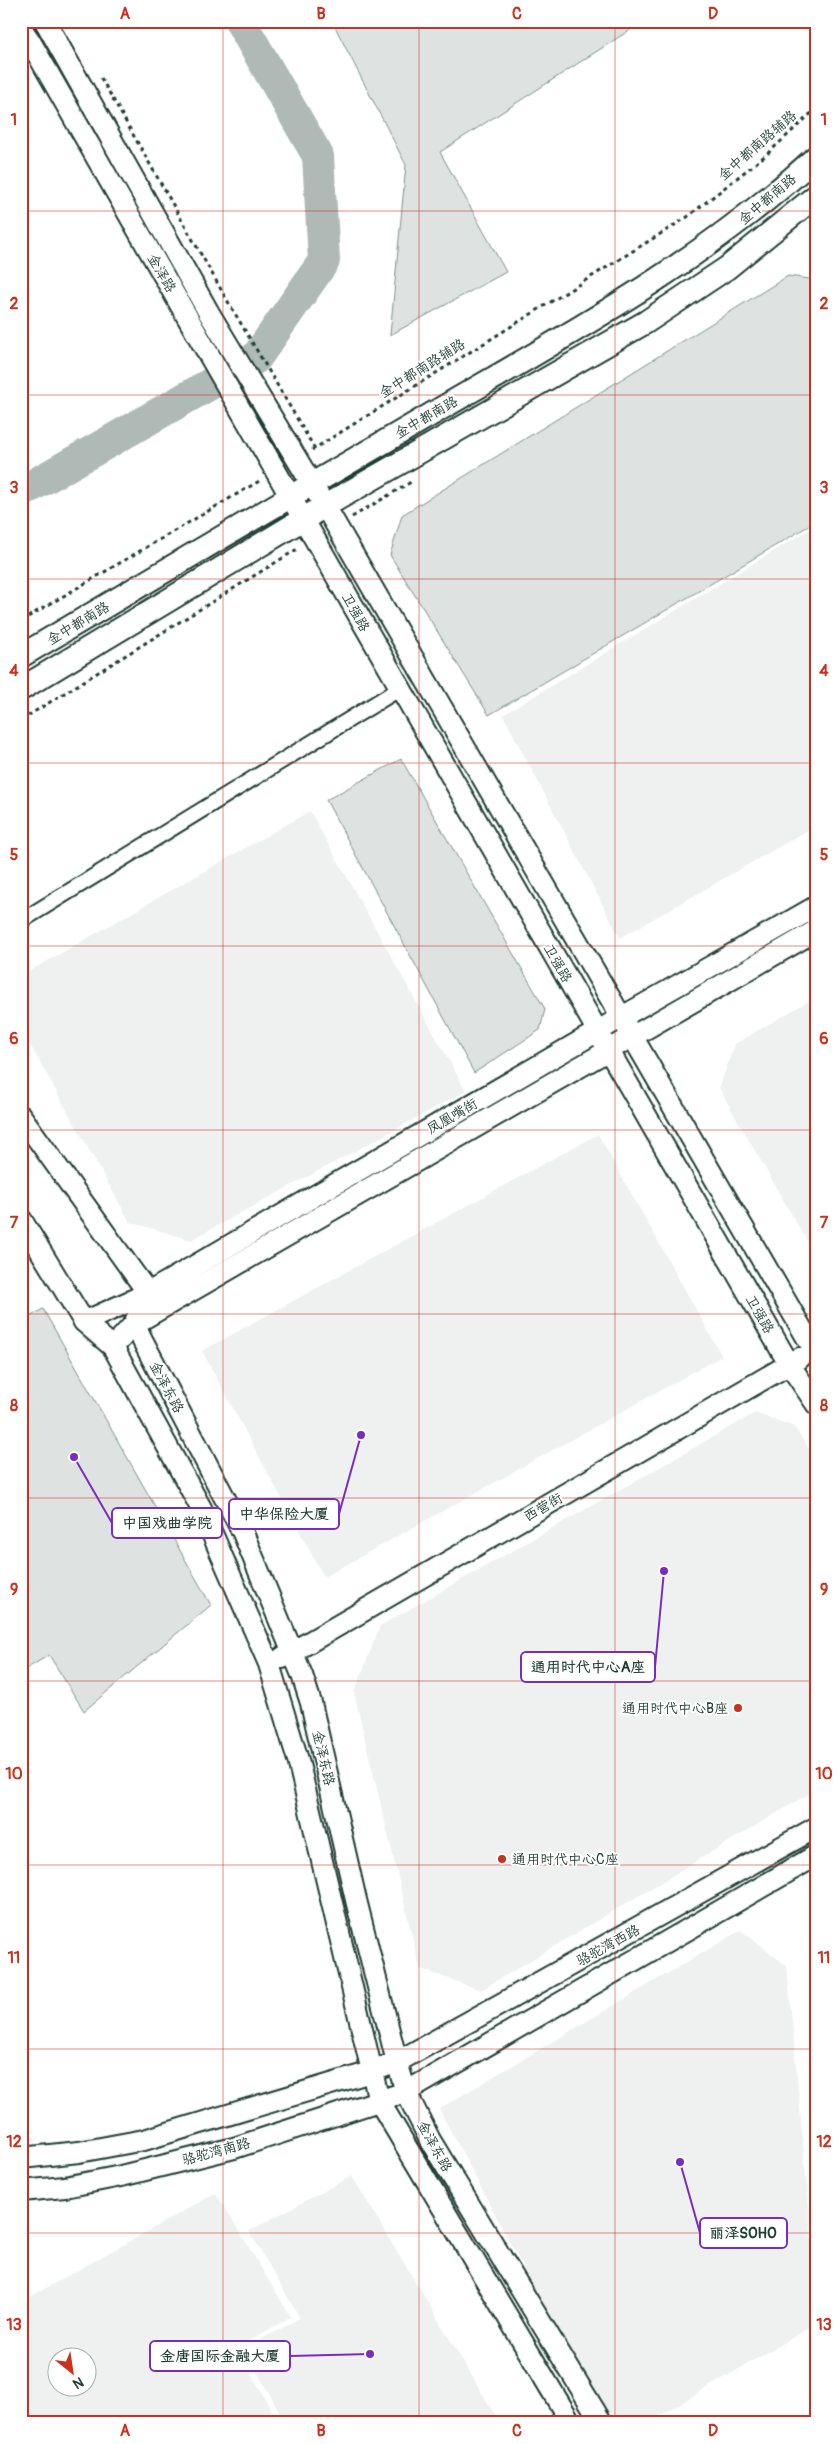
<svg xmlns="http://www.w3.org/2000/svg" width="838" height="2444" viewBox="0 0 838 2444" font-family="Pangolin,'LXGW WenKai TC',sans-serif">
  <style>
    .built { fill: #eef1f0; fill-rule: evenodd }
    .green { fill: #dee3e2; stroke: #7e908b }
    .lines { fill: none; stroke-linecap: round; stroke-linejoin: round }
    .river { stroke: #afbab7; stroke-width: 32 }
    .street-casing { stroke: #1f3d34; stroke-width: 18 }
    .secondary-casing { stroke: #1f3d34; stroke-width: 24 }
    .primary-casing { stroke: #1f3d34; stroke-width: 26 }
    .path { stroke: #1f3d34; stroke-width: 3; stroke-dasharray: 4 4; stroke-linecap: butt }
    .street { stroke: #fff; stroke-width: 14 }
    .secondary { stroke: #fff; stroke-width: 20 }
    .primary { stroke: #fff; stroke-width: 22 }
    .grid { fill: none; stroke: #c8321e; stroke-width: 1; stroke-opacity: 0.55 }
    .poi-dot { fill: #c8321e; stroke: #fff; stroke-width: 2 }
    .labels { text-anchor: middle; stroke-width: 4; stroke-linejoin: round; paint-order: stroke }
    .street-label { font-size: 14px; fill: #1f3d34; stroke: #fff }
    .poi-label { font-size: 14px; fill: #1f3d34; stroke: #fff; text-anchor: end }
    .leader { fill: none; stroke: #7b2cbf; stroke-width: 2 }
    .callout-dot { fill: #7b2cbf; stroke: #fff; stroke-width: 2 }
    .callout { fill: #fff; stroke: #7b2cbf; stroke-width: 2 }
    .callout-label { font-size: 15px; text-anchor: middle; font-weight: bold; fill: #1f3d34 }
    .neatline { fill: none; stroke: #c8321e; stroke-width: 2 }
    .grid-label { font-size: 16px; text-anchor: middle; font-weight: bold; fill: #c8321e }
  </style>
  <rect width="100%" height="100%" fill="#fff"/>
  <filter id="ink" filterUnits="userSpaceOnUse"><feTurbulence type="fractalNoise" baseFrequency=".02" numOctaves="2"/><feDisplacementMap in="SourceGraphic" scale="10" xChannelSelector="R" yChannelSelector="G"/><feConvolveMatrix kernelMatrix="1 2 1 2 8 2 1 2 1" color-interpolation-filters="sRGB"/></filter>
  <g filter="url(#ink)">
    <path class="built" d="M 817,525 L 817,825 L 620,938 L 503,715 Z
      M 310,811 L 466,1091 L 191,1240 L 130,1222 L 21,1029 L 21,976 Z
      M 817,996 L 817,1259 L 719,1088 L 735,1044 Z
      M 598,1134 L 722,1356 L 324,1577 L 202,1351 Z
      M 755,1413 L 794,1427 L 817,1460 L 817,1789 L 481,1990 L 420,1969 L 354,1693 L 380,1626 Z
      M 741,1930 L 787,1966 L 817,2298 L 817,2323 L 647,2423 L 606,2423 L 439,2109 Z
      M 352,2176 L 500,2423 L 286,2423 L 244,2349 L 300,2318 L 249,2231 Z
      M 216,2193 L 291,2317 L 236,2348 L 279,2423 L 21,2423 L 21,2302 ZM 58,2356 L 88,2356 L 88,2386 L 58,2386 Z"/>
    <path class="green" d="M 332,21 L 644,21 L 440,152 L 506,272 L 390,335 L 406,165 Z
      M 788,276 L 817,280 L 817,521 L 489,715 L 390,555 L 402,515 Z
      M 401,759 L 545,1009 L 540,1030 L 474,1073 L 326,800 Z
      M 43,1309 L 211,1605 L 84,1711 L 49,1655 L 21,1672 L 21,1322 Z"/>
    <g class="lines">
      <path class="river" d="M 21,492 L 256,358 L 324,261 L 318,156 L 240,21"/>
      <defs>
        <path id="street" d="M 21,921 L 399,689"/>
        <path id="secondary" d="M 45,21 L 209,313 L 325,506 L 817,1355
          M 21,28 L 30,41 C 281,483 535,923 789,1364 L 817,1405
          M 21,1116 L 148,1293 L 134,1324 L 243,1533 L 302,1675 L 311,1703 L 356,1900 L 397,2062 L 406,2092 L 430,2140 L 602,2423
          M 21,1219 L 84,1322 L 113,1347 L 201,1508 L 269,1664 L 298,1760 L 379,2101 L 571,2423
          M 84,1322 L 148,1293 L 622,1017 L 817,906
          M 113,1347 L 134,1324 L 817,930
          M 282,1658 L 800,1358
          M 21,2158 L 79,2152 L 144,2140 L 371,2072 L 397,2062 L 817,1827
          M 21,2191 L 65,2187 L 121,2176 L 234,2148 L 406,2092 L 817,1855"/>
        <path id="primary" d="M 21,656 C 159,574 298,492 437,411 C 569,334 704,261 817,156
          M 21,689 L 325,506 L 646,322 L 727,268 L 817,195"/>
      </defs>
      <use href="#street" class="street-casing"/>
      <use href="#secondary" class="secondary-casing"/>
      <use href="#primary" class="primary-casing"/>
      <path class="path" d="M 101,78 L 227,300 L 315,449
        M 312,450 L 686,218 L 766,155 L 817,108
        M 352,517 L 411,482
        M 21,621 L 261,480
        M 21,720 L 299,548"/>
      <use href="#street" class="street"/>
      <use href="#secondary" class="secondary"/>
      <use href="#primary" class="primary"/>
    </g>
  </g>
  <path class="grid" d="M 223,21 L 223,2423M 419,21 L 419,2423M 615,21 L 615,2423M 21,211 L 817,211M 21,395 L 817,395M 21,579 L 817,579M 21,763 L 817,763M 21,946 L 817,946M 21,1130 L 817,1130M 21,1314 L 817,1314M 21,1498 L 817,1498M 21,1681 L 817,1681M 21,1865 L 817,1865M 21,2049 L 817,2049M 21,2233 L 817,2233"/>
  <g class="poi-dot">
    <circle cx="738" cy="1708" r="5"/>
    <circle cx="502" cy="1859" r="5"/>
  </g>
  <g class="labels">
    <g class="street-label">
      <text transform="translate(757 145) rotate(-41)" y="5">金中都南路辅路</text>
      <text transform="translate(767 199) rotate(-40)" y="5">金中都南路</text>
      <text transform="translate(162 273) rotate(60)" y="5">金泽路</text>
      <text transform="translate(422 368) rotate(-32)" y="5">金中都南路辅路</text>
      <text transform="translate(426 417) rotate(-30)" y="5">金中都南路</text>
      <text transform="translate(356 612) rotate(61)" y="5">卫强路</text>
      <text transform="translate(78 623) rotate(-31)" y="5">金中都南路</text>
      <text transform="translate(558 963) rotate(60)" y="5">卫强路</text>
      <text transform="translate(452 1116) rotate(-30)" y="5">凤凰嘴街</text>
      <text transform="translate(760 1314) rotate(60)" y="5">卫强路</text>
      <text transform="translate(167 1387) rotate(62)" y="5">金泽东路</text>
      <text transform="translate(543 1507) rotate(-30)" y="5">西营街</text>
      <text transform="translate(324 1758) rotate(77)" y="5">金泽东路</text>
      <text transform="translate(608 1945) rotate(-29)" y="5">骆驼湾西路</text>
      <text transform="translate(435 2146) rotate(61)" y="5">金泽东路</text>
      <text transform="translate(216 2151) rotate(-15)" y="5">骆驼湾南路</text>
    </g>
    <g class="poi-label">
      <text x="728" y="1713">通用时代中心B座</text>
      <text x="512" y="1864" text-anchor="start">通用时代中心C座</text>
    </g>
  </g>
  <path class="leader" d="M361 1435L339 1514M74 1457L112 1523M664 1571L655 1667M680 2162L700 2233M370 2354L290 2356"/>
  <g class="callout-dot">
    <circle cx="361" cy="1435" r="5"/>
    <circle cx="74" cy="1457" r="5"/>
    <circle cx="664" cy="1571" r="5"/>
    <circle cx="680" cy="2162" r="5"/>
    <circle cx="370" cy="2354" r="5"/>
  </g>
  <g class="callout">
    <rect x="229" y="1499" width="110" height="30" rx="5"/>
    <rect x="112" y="1508" width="110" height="30" rx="5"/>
    <rect x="521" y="1652" width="134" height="30" rx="5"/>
    <rect x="700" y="2218" width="87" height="30" rx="5"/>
    <rect x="150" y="2341" width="140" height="30" rx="5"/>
  </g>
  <g class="callout-label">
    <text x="284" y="1519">中华保险大厦</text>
    <text x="167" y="1528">中国戏曲学院</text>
    <text x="588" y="1672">通用时代中心A座</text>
    <text x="743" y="2238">丽泽SOHO</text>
    <text x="220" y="2361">金唐国际金融大厦</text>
  </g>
  <rect width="838" height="2444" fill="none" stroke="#fff" stroke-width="55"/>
  <g transform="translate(72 2372) rotate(150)"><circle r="24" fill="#ffffff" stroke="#a5b1ae"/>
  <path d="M0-4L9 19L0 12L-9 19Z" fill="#c8321e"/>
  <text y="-8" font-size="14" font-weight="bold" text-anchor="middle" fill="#1f3d34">N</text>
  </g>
  <rect x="28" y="28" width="782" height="2388" class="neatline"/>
  <g class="grid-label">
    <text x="125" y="19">A</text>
    <text x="321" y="19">B</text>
    <text x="517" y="19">C</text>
    <text x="713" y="19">D</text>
    <text x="14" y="125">1</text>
    <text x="824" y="125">1</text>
    <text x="14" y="309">2</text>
    <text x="824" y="309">2</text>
    <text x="14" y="493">3</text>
    <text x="824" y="493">3</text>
    <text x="14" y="676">4</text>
    <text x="824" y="676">4</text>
    <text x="14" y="860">5</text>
    <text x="824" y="860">5</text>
    <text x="14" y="1044">6</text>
    <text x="824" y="1044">6</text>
    <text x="14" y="1228">7</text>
    <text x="824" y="1228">7</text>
    <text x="14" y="1411">8</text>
    <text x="824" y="1411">8</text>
    <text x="14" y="1595">9</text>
    <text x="824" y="1595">9</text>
    <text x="14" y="1779">10</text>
    <text x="824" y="1779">10</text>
    <text x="14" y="1963">11</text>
    <text x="824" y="1963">11</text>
    <text x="14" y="2147">12</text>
    <text x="824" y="2147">12</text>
    <text x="14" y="2330">13</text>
    <text x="824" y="2330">13</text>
    <text x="125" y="2436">A</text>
    <text x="321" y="2436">B</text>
    <text x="517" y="2436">C</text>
    <text x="713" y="2436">D</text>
  </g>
</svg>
